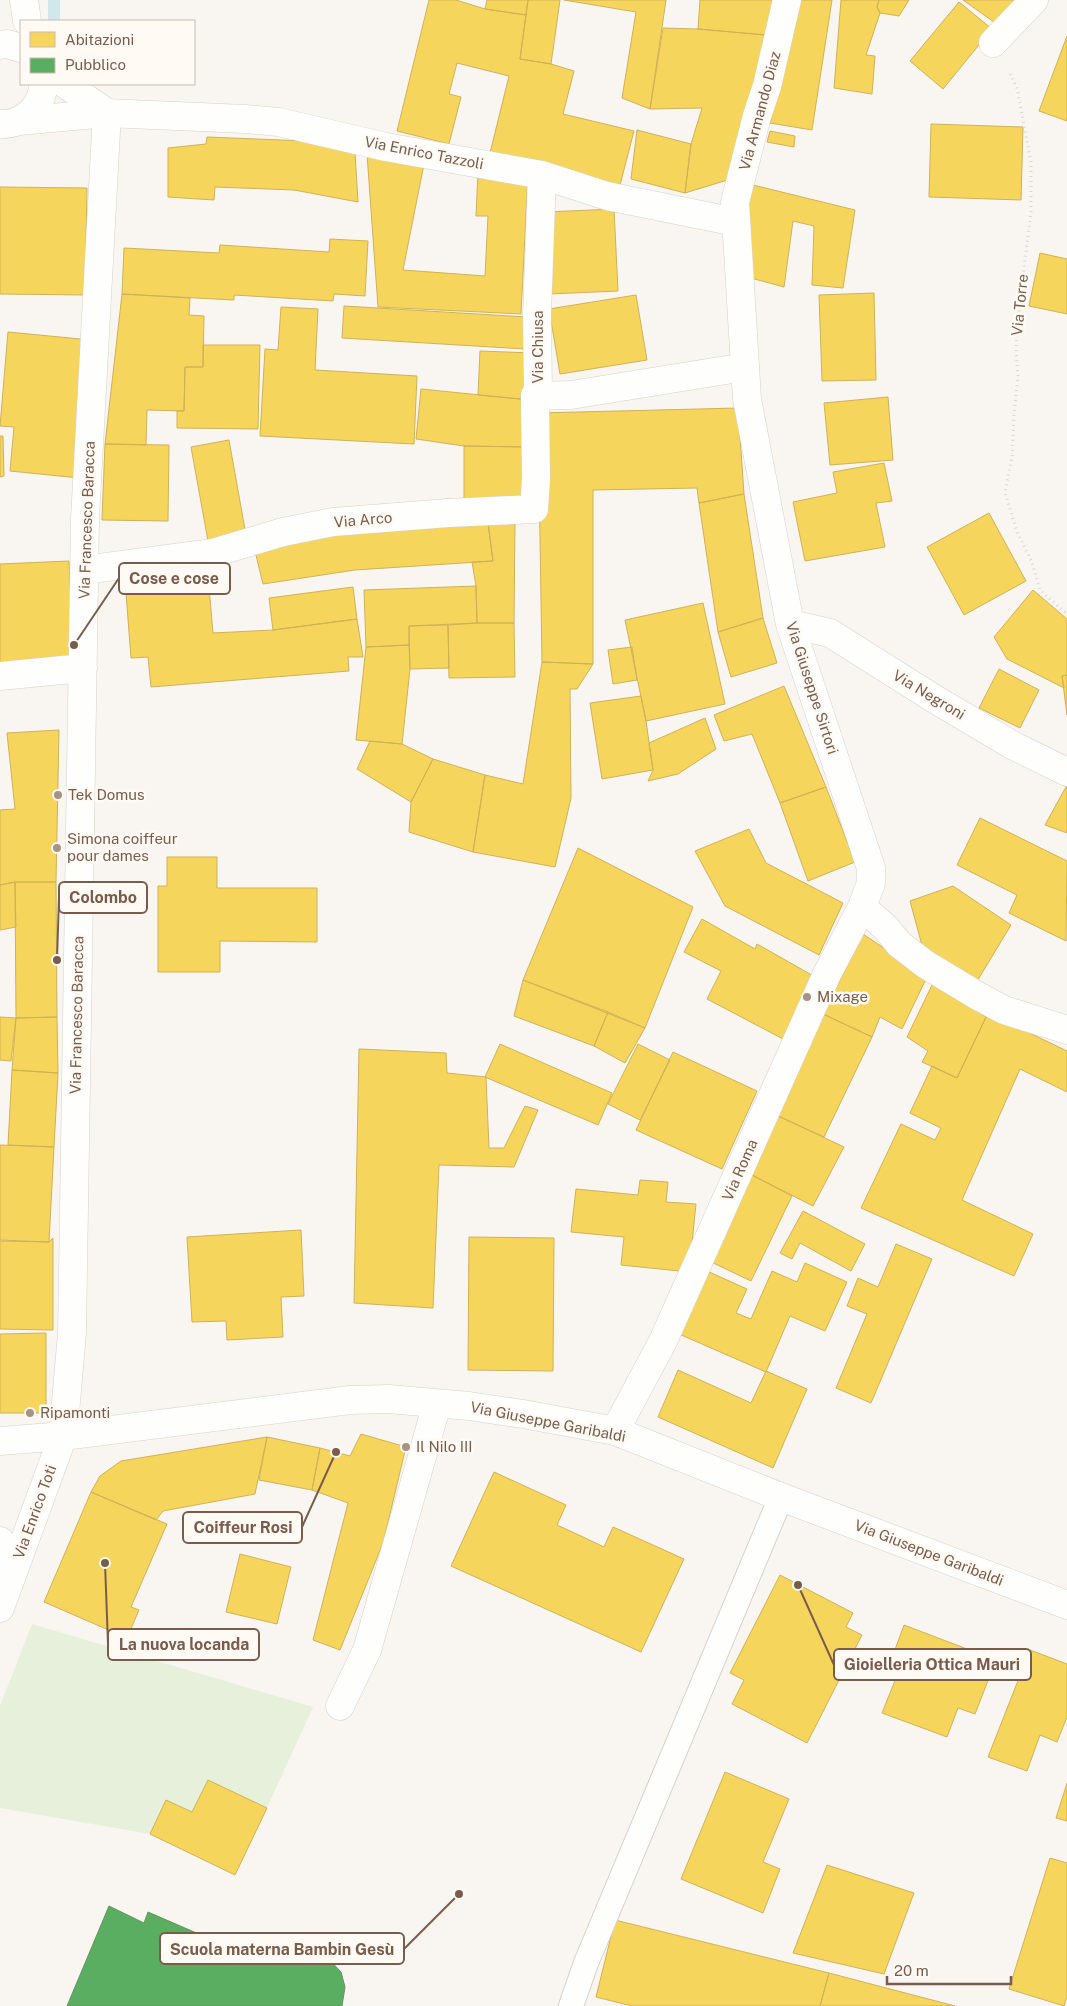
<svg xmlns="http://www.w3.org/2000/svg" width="1067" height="2006" viewBox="0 0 1067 2006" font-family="'Public Sans',sans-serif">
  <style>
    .green { fill: #e7f0db }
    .homes { fill: #f6d55c; stroke: #d1b158 }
    .public { fill: #5aae61; stroke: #64955b }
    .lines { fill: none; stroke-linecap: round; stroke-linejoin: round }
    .stream { stroke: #d0e8ea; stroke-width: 12 }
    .service-casing { stroke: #d7d1cb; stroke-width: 26 }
    .pedestrian-casing { stroke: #d7d1cb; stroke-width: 29 }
    .minor-casing { stroke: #d7d1cb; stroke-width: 29 }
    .tertiary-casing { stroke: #d7d1cb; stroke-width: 29 }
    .path { stroke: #dcd5d0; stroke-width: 3; stroke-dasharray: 1 4; stroke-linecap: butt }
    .service { stroke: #fefefd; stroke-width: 24 }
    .pedestrian { stroke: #fefefd; stroke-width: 28 }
    .minor { stroke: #fefefd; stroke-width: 28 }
    .tertiary { stroke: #fefefd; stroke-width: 28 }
    .poi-dot { fill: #a69286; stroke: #fffaf3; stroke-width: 2 }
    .labels { text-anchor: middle; stroke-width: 5; stroke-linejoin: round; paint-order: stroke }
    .street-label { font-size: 15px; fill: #7a5c4d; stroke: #fffaf3 }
    .poi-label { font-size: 15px; fill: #7a5c4d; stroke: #fffaf3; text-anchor: start }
    .leader { fill: none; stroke: #7a5c4d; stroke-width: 2 }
    .callout-dot { fill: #7a5c4d; stroke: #fffaf3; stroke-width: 2 }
    .callout { fill: #fffaf3; stroke: #7a5c4d; stroke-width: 2 }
    .callout-label { font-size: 16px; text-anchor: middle; font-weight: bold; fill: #7a5c4d }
  </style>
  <rect width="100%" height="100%" fill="#f9f5f0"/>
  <path class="green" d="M 32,1624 L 313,1707 L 267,1808 L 208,1780 L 192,1812 L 166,1801 L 150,1834 L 0,1808 L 0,1706 Z"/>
  <path class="homes" d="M 429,0 L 456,0 L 485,9 L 526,15 L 520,59 L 551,64 L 574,71 L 563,114 L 634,131 L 620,185 L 490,153 L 509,76 L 457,63 L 449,94 L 461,97 L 449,144 L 397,131 Z
    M 487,0 L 528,0 L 526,15 L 485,9 Z
    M 528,0 L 560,0 L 551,64 L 520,59 Z
    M 564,0 L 666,0 L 650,109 L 622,98 L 636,12 Z
    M 700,0 L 775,0 L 777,36 L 698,29 Z
    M 795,0 L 832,0 L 812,130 L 770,123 L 780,82 Z
    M 841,0 L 879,0 L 877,7 L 880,13 L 866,55 L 875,56 L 872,94 L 834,88 Z
    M 879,0 L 909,0 L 899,16 L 880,13 L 877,7 Z
    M 963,0 L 1020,0 L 1001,27 Z
    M 959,2 L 992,29 L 943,89 L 910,61 Z
    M 663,28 L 698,29 L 777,36 L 734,178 L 685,193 L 691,144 L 702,108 L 650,109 Z
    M 1067,36 L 1067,121 L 1039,111 Z
    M 931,124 L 1023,127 L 1021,200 L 929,197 Z
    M 637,130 L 691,144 L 685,193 L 631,179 Z
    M 770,131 L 795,136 L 794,147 L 767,142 Z
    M 207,137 L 306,141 L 355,152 L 358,202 L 294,190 L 215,187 L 214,200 L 168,197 L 168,148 L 206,144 Z
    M 367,154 L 424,164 L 403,270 L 485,276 L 488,216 L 476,216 L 478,172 L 528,175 L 521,314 L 378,307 Z
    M 753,185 L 855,210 L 843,288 L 812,285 L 814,226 L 793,221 L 784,287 L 747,277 L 746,214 Z
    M 0,187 L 87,188 L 85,295 L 0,294 Z
    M 614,209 L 618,291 L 549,294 L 546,212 Z
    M 330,239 L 368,241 L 365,296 L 334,294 L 333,301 L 234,295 L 234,300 L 122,294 L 124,248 L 219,253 L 220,245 L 329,252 Z
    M 1040,253 L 1067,259 L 1067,314 L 1029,306 Z
    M 874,293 L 876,380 L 822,381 L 819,295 Z
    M 122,294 L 190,298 L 189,315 L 204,316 L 203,367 L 185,367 L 184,411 L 147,410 L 146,445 L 105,444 Z
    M 636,295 L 647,360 L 560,374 L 549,309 Z
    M 344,306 L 527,317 L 525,349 L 342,338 Z
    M 281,307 L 318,309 L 315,370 L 417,376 L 414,444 L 260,436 L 265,349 L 278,350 Z
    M 8,332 L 91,340 L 79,478 L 10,471 L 14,427 L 0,426 Z
    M 203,345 L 260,345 L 258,429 L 177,428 L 177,411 L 184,411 L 185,367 L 203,367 Z
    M 480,351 L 532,353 L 530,400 L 478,395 Z
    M 421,389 L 530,400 L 527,447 L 464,446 L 416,439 Z
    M 888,397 L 893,460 L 830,465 L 824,403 Z
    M 738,408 L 744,494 L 699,503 L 697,488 L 593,490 L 593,664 L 542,662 L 538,413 Z
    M 0,436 L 3,436 L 4,476 L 0,477 Z
    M 229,440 L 246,535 L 208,541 L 191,447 Z
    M 105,444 L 169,445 L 168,521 L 102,520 Z
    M 464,446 L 527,447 L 526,503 L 464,501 Z
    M 884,463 L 892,501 L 876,503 L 885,547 L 805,561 L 793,502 L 837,493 L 833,472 Z
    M 744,494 L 763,618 L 718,632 L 699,503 Z
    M 989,513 L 1026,581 L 964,615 L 927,547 Z
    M 515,522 L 514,623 L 477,623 L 476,586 L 472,562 L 493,561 L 488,523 Z
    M 488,523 L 493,561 L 355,570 L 263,584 L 254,547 L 289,538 Z
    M 69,561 L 74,666 L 0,670 L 0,564 Z
    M 476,586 L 477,623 L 409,626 L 409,645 L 366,647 L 364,590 Z
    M 209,587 L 213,633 L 273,630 L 357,619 L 363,657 L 348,657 L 349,671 L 151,687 L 148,657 L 131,658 L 126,593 Z
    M 353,587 L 357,619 L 273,630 L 269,598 Z
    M 1033,590 L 1067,619 L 1067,675 L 1062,676 L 1064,688 L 1007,659 L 994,637 Z
    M 703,603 L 725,704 L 646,721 L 625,620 Z
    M 763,618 L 777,663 L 731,677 L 718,632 Z
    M 477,623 L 514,623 L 515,677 L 449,678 L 448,625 Z
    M 448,625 L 449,668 L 410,669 L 409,626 Z
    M 409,645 L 410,669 L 402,744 L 356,740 L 366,647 Z
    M 632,647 L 637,680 L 613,684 L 608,650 Z
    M 542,662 L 593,664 L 577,689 L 570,689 L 571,798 L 555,867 L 473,852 L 485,775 L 523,784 Z
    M 999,669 L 1039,690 L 1020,728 L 979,708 Z
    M 1067,675 L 1067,715 L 1062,676 Z
    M 784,686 L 826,787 L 780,803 L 752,734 L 724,741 L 714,715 Z
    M 641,696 L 646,721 L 653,770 L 602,779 L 590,703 Z
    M 705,718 L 716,749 L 678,774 L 648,781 L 653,770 L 649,743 Z
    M 59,730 L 56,882 L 15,882 L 0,885 L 0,810 L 15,809 L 7,733 Z
    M 370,741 L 402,744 L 433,759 L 411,802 L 357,769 Z
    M 433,759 L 485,775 L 473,852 L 409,832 L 411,802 Z
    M 1067,785 L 1067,833 L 1045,825 Z
    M 826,787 L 855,862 L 808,881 L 780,803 Z
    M 980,818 L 1067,861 L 1066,941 L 1009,913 L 1017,895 L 957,865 Z
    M 749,829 L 766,863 L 843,903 L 819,955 L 725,906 L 695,851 Z
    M 578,848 L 693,907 L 645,1028 L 523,980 Z
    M 167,857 L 217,857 L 217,888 L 317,888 L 317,942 L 220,941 L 220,972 L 158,972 L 158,886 L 167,886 Z
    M 15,882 L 56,882 L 57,1017 L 16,1018 Z
    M 15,882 L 16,927 L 0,930 L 0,885 Z
    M 953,886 L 1011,925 L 976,983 L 923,949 L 910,901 Z
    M 702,919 L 755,949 L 757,944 L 817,978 L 785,1040 L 707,999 L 721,971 L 684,952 Z
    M 863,934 L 927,977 L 902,1029 L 880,1017 L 872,1037 L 823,1014 Z
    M 523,980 L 608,1012 L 594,1046 L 514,1016 Z
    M 933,983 L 986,1017 L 957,1078 L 922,1062 L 928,1051 L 907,1037 Z
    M 608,1012 L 645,1028 L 625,1063 L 594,1046 Z
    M 988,1013 L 1067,1051 L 1067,1092 L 1020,1069 L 962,1200 L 1033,1234 L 1014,1276 L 861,1208 L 901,1124 L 935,1140 L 941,1128 L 910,1113 L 932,1066 L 957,1078 Z
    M 823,1014 L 872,1037 L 824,1137 L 776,1115 Z
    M 0,1017 L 16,1018 L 11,1061 L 0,1060 Z
    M 57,1017 L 58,1073 L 12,1070 L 16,1018 Z
    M 500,1044 L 612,1093 L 598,1125 L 485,1077 Z
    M 638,1044 L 670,1060 L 640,1120 L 608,1104 Z
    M 359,1049 L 446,1053 L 447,1073 L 486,1077 L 489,1148 L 504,1148 L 525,1106 L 538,1110 L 514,1167 L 439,1165 L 433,1308 L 354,1303 Z
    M 673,1052 L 757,1091 L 722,1169 L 636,1130 Z
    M 12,1070 L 58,1073 L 54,1147 L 8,1145 Z
    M 776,1115 L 844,1147 L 813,1206 L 752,1175 Z
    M 0,1145 L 54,1147 L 49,1242 L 0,1240 Z
    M 752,1175 L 792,1196 L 751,1281 L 709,1261 Z
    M 640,1180 L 668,1182 L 666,1202 L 696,1204 L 689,1272 L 621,1265 L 624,1237 L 571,1232 L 576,1189 L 638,1195 Z
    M 803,1211 L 865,1244 L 851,1271 L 800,1243 L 792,1259 L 780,1253 Z
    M 301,1230 L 304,1296 L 281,1297 L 283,1337 L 227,1340 L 226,1321 L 192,1322 L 187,1237 Z
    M 469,1237 L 554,1238 L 553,1371 L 468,1370 Z
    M 53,1238 L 53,1330 L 0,1329 L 0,1241 L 49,1242 Z
    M 896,1244 L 932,1259 L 871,1403 L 836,1388 L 867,1314 L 847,1306 L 858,1278 L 878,1287 Z
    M 805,1263 L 847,1282 L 825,1331 L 790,1316 L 766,1372 L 679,1334 L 707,1271 L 747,1289 L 736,1313 L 751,1319 L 772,1271 L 797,1282 Z
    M 46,1333 L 46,1413 L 0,1413 L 0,1334 Z
    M 678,1370 L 751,1403 L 766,1371 L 807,1389 L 773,1468 L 658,1417 Z
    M 361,1434 L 406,1447 L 383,1543 L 340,1650 L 313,1640 L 348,1503 L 312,1490 L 320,1448 L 350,1456 Z
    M 267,1437 L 320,1448 L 312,1490 L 259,1480 Z
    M 267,1437 L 255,1494 L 163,1511 L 156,1520 L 91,1492 L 100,1476 L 121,1461 Z
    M 494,1472 L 566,1505 L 557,1525 L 581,1536 L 604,1547 L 613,1527 L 684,1559 L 641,1652 L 451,1566 Z
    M 91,1492 L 167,1524 L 131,1607 L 139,1610 L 127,1638 L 44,1602 Z
    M 240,1554 L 291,1567 L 277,1624 L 226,1612 Z
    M 780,1575 L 853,1613 L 846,1627 L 862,1635 L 807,1743 L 732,1704 L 744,1680 L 730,1673 Z
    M 904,1625 L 996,1660 L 975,1714 L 958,1708 L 947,1737 L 882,1713 L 896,1678 L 886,1674 Z
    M 1030,1650 L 1067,1664 L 1067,1717 L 1057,1742 L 1040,1735 L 1027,1771 L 988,1757 Z
    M 725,1772 L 789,1799 L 763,1862 L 780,1869 L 763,1913 L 681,1879 Z
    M 208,1780 L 267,1808 L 235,1875 L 150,1834 L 166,1800 L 192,1812 Z
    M 1067,1783 L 1067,1821 L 1056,1818 Z
    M 1050,1858 L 1067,1863 L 1067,1996 L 1064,2006 L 1009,1989 Z
    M 827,1865 L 914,1893 L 884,1974 L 793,1953 Z
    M 615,1920 L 829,1973 L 820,2006 L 632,2006 L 596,1997 Z
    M 829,1973 L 955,2006 L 820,2006 Z"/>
  <path class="public" d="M 109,1906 L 144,1923 L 148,1912 L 261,1961 L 270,1949 L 283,1944 L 297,1944 L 323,1953 L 341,1972 L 345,1987 L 342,2006 L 67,2006 Z"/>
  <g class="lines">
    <path class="stream" d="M 54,0 L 54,21"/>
    <defs>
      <path id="service" d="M 571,2006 L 586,1963 L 781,1497"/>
      <path id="pedestrian" d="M 448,513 L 534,509 L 536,479 L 535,396
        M 340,1706 L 367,1650 L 437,1404"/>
      <path id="minor" d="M 24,0 L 27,21
        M 993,43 L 1034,0
        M 0,45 L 7,44 L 21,48
        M 65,84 L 107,113
        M 19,121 L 107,113 L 245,119 L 279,122 L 386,147 L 542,175 L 607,196 L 736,222
        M 0,124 C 23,125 43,107 43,84
        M 542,175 L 537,315 L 538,390 L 535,396 L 571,395 L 745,367
        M 84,570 L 213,553 L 283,532 L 333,522 L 448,513
        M 790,624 L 830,633 L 933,698 L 1012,745 L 1067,772
        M 0,676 L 83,668
        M 862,907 L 886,928 L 899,944 L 925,964 L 978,996 L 1004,1010 L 1067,1030
        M 615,1431 L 663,1341 L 827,974 L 862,907 L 871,883 L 871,868 L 790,624 L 747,399 L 735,202 L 757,116 L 767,86 L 787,0
        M 63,1436 L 72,1333 L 85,519 L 107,113"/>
      <path id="tertiary" d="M 0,1441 L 63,1436 L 350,1400 L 389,1399 L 469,1406 L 523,1414 L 615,1431 L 781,1497 L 1067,1605
        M 0,1541 L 4,1552 L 7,1584
        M 0,1608 L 63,1436"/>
    </defs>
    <use href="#service" class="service-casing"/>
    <use href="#pedestrian" class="pedestrian-casing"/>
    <use href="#minor" class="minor-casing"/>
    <use href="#tertiary" class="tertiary-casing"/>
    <path class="path" d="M 1010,74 L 1017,88 L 1031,162 L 1031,212 L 1019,308 L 1016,350 L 1018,377 L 1014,413 L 1012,457 L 1005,492 L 1017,532 L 1032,562 L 1040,590 L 1067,614"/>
    <use href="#service" class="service"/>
    <use href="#pedestrian" class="pedestrian"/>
    <use href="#minor" class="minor"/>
    <use href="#tertiary" class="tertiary"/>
  </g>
  <g class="poi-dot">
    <circle cx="58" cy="795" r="5"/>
    <circle cx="57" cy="848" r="5"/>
    <circle cx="807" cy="997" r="5"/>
    <circle cx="30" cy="1413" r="5"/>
    <circle cx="406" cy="1447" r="5"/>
  </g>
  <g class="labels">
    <g class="street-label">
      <text transform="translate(760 111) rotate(-75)" y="5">Via Armando Diaz</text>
      <text transform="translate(424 153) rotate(11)" y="5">Via Enrico Tazzoli</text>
      <text transform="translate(1020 305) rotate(-84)" y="5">Via Torre</text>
      <text transform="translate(538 347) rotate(-90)" y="5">Via Chiusa</text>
      <text transform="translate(87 520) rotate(-88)" y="5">Via Francesco Baracca</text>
      <text transform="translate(363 520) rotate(-5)" y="5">Via Arco</text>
      <text transform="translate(812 688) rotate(72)" y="5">Via Giuseppe Sirtori</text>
      <text transform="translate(929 695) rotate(31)" y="5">Via Negroni</text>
      <text transform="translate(77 1015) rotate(-89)" y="5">Via Francesco Baracca</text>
      <text transform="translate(740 1170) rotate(-66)" y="5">Via Roma</text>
      <text transform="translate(548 1422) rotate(11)" y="5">Via Giuseppe Garibaldi</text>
      <text transform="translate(35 1512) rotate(-70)" y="5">Via Enrico Toti</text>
      <text transform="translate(929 1553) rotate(21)" y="5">Via Giuseppe Garibaldi</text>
    </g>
    <g class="poi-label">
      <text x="68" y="800">Tek Domus</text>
      <text x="67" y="844">Simona coiffeur<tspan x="67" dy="17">pour dames</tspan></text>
      <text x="817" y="1002">Mixage</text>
      <text x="40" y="1418">Ripamonti</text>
      <text x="416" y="1452">Il Nilo III</text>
    </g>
  </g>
  <path class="leader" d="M74 645L119 578M57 960L59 897M336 1452L302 1527M105 1563L108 1644M798 1585L834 1665M459 1894L404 1949"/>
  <g class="callout-dot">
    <circle cx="74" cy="645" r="5"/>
    <circle cx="57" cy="960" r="5"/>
    <circle cx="336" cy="1452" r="5"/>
    <circle cx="105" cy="1563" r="5"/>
    <circle cx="798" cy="1585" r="5"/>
    <circle cx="459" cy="1894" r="5"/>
  </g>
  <g class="callout">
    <rect x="119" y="563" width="111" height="31" rx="5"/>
    <rect x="59" y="882" width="88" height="31" rx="5"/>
    <rect x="183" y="1512" width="119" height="31" rx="5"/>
    <rect x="108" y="1629" width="151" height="31" rx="5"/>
    <rect x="834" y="1649" width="197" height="31" rx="5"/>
    <rect x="160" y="1933" width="244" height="31" rx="5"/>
  </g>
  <g class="callout-label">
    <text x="174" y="584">Cose e cose</text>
    <text x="103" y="903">Colombo</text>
    <text x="243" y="1533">Coiffeur Rosi</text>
    <text x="184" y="1650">La nuova locanda</text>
    <text x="932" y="1670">Gioielleria Ottica Mauri</text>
    <text x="282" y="1955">Scuola materna Bambin Gesù</text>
  </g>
  <rect x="20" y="20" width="175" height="65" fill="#fffaf3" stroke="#cabbb1"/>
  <rect x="30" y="32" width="25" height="15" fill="#f6d55c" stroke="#cabbb1"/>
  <text x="65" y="45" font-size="15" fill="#7a5c4d">Abitazioni</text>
  <rect x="30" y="58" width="25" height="15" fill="#5aae61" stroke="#cabbb1"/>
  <text x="65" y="70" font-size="15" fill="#7a5c4d">Pubblico</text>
  <path d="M887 1976v8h124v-8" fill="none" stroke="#7a5c4d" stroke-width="2.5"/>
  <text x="894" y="1976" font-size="15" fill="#7a5c4d" stroke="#fffaf3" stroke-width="4" paint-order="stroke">20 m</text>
</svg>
